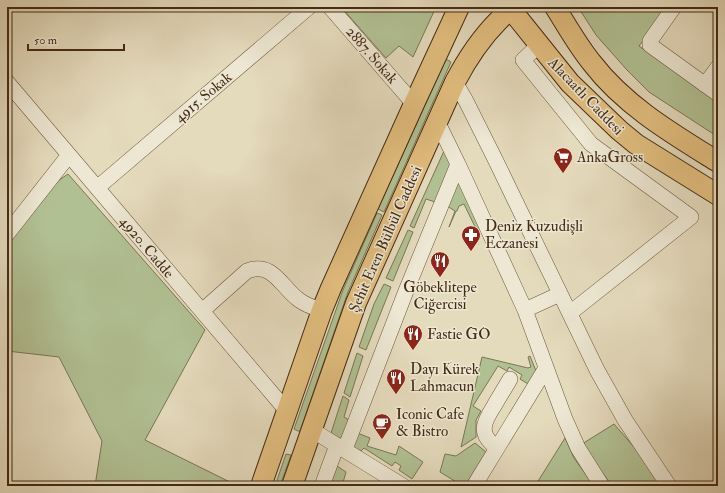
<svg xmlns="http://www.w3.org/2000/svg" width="725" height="493" viewBox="0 0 725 493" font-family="'IM FELL Double Pica',serif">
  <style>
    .green { fill: #b1c093; stroke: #7b7654 }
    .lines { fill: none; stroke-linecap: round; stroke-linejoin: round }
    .minor-casing { stroke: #6d573e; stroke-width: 16 }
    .major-casing { stroke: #452b14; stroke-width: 22 }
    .minor { stroke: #ede7d3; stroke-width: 15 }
    .major { stroke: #e2bd7e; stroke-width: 20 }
    .labels { text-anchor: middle; stroke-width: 3; stroke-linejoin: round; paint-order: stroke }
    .street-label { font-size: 15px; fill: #452b14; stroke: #ede7d3 }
    .poi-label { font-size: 15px; fill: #452b14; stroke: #ede7d3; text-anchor: start }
  </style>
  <rect width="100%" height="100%" fill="#e4dabc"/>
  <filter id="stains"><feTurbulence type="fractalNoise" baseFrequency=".005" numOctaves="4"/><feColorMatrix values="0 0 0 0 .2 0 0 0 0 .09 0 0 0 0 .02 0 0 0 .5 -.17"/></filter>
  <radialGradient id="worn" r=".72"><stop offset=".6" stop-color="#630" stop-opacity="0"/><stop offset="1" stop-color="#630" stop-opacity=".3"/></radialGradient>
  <path class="green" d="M 341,7 L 436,7 L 413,57 L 399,46 L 386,58 Z
    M 578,7 L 668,7 L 639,46 L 718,103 L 718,137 L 649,92 L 627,70 L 596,35 Z
    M 446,59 L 451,62 L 384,212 L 378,209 Z
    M 444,151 L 451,165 L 435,202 L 426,199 L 414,228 L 410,226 Z
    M 68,174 L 205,330 L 145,440 L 238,486 L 95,486 L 102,441 L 59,357 L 7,351 L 7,243 L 49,187 Z
    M 458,179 L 482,231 L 478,233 L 464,204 L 459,206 L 457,211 L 456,211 L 449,227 L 455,211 L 447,206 Z
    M 377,213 L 382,215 L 348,292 L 300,431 L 298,431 L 294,429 L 343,290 Z
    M 408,230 L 413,232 L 393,281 L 386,278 Z
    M 384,284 L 391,287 L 366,350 L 359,347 L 374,304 Z
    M 357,353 L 363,356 L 350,397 L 344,393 Z
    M 530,356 L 536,371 L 528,384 L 520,379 L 522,375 L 509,367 L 507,371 L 498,366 L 473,406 L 481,411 L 476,420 L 476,437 L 461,447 L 482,357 L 528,368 L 531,367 L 528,357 Z
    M 343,396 L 349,400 L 344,417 L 349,420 L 343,440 L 331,433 Z
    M 614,424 L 641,455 L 662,486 L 612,486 L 582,444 Z
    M 355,432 L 370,438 L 367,446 L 396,455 L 399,446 L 423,462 L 412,479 L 399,470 L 401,466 L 395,462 L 392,466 L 364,448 L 361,451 L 350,445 Z
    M 565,438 L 574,458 L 594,486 L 535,486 Z
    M 475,443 L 486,452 L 465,486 L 463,486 L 440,472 L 445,454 L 456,456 Z
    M 286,454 L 291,455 L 280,486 L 275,486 Z
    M 337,466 L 346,472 L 342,486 L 330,486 Z"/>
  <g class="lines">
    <defs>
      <path id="minor" d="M 330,7 L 414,104
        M 674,7 L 650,41 L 650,45 L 718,94
        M 539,45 L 523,60 L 591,144 L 691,217 L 570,313
        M 7,82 L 287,411
        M 455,82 L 466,101 L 495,159 L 597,370 L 625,420 L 669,486
        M 705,85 L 718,67
        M 437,121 L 458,164 L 525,310 L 565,419 L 578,448 L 602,486
        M 97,188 L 309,7
        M 7,234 L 69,155
        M 525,310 L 560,294
        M 202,311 L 247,271 C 273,261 281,287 299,300 C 306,305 314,308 322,310
        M 312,430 L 403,486
        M 497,448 C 478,434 483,423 494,406 C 499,397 505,388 510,379
        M 345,449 L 406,291 L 458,164
        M 322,486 L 337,445
        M 474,486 L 546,368"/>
      <path id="major" d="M 509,7 L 570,83 L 619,130 L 636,144 L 718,195
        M 555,7 C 567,26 578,46 592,63 C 625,106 673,134 718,162
        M 261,486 L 322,310 L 331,288 L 414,104 L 459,7
        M 292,486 L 356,303 L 455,82 C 467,59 481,38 499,20 C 504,15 508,10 513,7"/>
    </defs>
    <use href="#minor" class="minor-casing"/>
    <use href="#major" class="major-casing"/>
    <use href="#minor" class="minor"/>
    <use href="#major" class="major"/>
  </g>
  <defs>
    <symbol id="supermarket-pin" viewBox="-11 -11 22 30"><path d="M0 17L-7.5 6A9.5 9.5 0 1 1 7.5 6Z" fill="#8f2418" stroke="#ede7d3"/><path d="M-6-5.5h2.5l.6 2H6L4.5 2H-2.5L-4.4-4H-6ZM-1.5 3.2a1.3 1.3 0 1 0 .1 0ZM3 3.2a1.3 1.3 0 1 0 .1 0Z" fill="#fff"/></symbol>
    <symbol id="pharmacy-pin" viewBox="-11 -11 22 30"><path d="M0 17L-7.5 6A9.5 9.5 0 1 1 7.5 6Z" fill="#8f2418" stroke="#ede7d3"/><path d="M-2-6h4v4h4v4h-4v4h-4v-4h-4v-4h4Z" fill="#fff"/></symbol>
    <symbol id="restaurant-pin" viewBox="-11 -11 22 30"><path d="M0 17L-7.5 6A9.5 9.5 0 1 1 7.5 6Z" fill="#8f2418" stroke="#ede7d3"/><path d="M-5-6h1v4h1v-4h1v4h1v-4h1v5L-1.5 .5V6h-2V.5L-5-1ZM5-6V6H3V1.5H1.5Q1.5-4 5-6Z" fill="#fff"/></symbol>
    <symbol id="cafe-pin" viewBox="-11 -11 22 30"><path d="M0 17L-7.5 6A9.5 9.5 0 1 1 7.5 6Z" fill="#8f2418" stroke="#ede7d3"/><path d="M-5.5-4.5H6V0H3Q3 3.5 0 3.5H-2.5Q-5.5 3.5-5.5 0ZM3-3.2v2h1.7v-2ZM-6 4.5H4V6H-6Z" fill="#fff"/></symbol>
  </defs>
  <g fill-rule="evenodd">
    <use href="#supermarket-pin" x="552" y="146" width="22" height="30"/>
    <use href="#pharmacy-pin" x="460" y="224" width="22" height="30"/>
    <use href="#restaurant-pin" x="429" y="250" width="22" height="30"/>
    <use href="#restaurant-pin" x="402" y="323" width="22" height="30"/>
    <use href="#restaurant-pin" x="385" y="367" width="22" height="30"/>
    <use href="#cafe-pin" x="371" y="412" width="22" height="30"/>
  </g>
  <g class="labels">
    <g class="street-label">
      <text transform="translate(372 55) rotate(49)" y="5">2887. Sokak</text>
      <text transform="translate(586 96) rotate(46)" y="5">Alacaatlı Caddesi</text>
      <text transform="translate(203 97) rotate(-40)" y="5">4915. Sokak</text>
      <text transform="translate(385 239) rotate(-66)" y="5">Şehit Eren Bülbül Caddesi</text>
      <text transform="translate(147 247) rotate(50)" y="5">4920. Cadde</text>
    </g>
    <g class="poi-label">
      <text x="577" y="162">AnkaGross</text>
      <text x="485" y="231">Deniz Kuzudişli<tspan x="485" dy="17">Eczanesi</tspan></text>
      <text x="440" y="292" text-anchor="middle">Göbeklitepe<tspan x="440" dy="17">Ciğercisi</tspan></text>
      <text x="427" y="339">Fastie GO</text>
      <text x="410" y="374">Dayı Kürek<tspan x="410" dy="17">Lahmacun</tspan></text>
      <text x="396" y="419">Iconic Cafe<tspan x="396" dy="17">&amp; Bistro</tspan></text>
    </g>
  </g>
  <rect width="725" height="493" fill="none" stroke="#e4dabc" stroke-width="24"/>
  <rect x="8" y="8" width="709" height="477" fill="none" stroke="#452b14" stroke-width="2"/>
  <rect x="12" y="12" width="701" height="469" fill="none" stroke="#452b14"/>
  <path d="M28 44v6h96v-6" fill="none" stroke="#452b14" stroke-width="2"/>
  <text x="34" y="44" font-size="12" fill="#452b14" stroke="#ede7d3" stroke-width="3" paint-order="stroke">50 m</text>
  <rect width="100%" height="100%" filter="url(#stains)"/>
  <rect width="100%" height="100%" fill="url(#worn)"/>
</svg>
